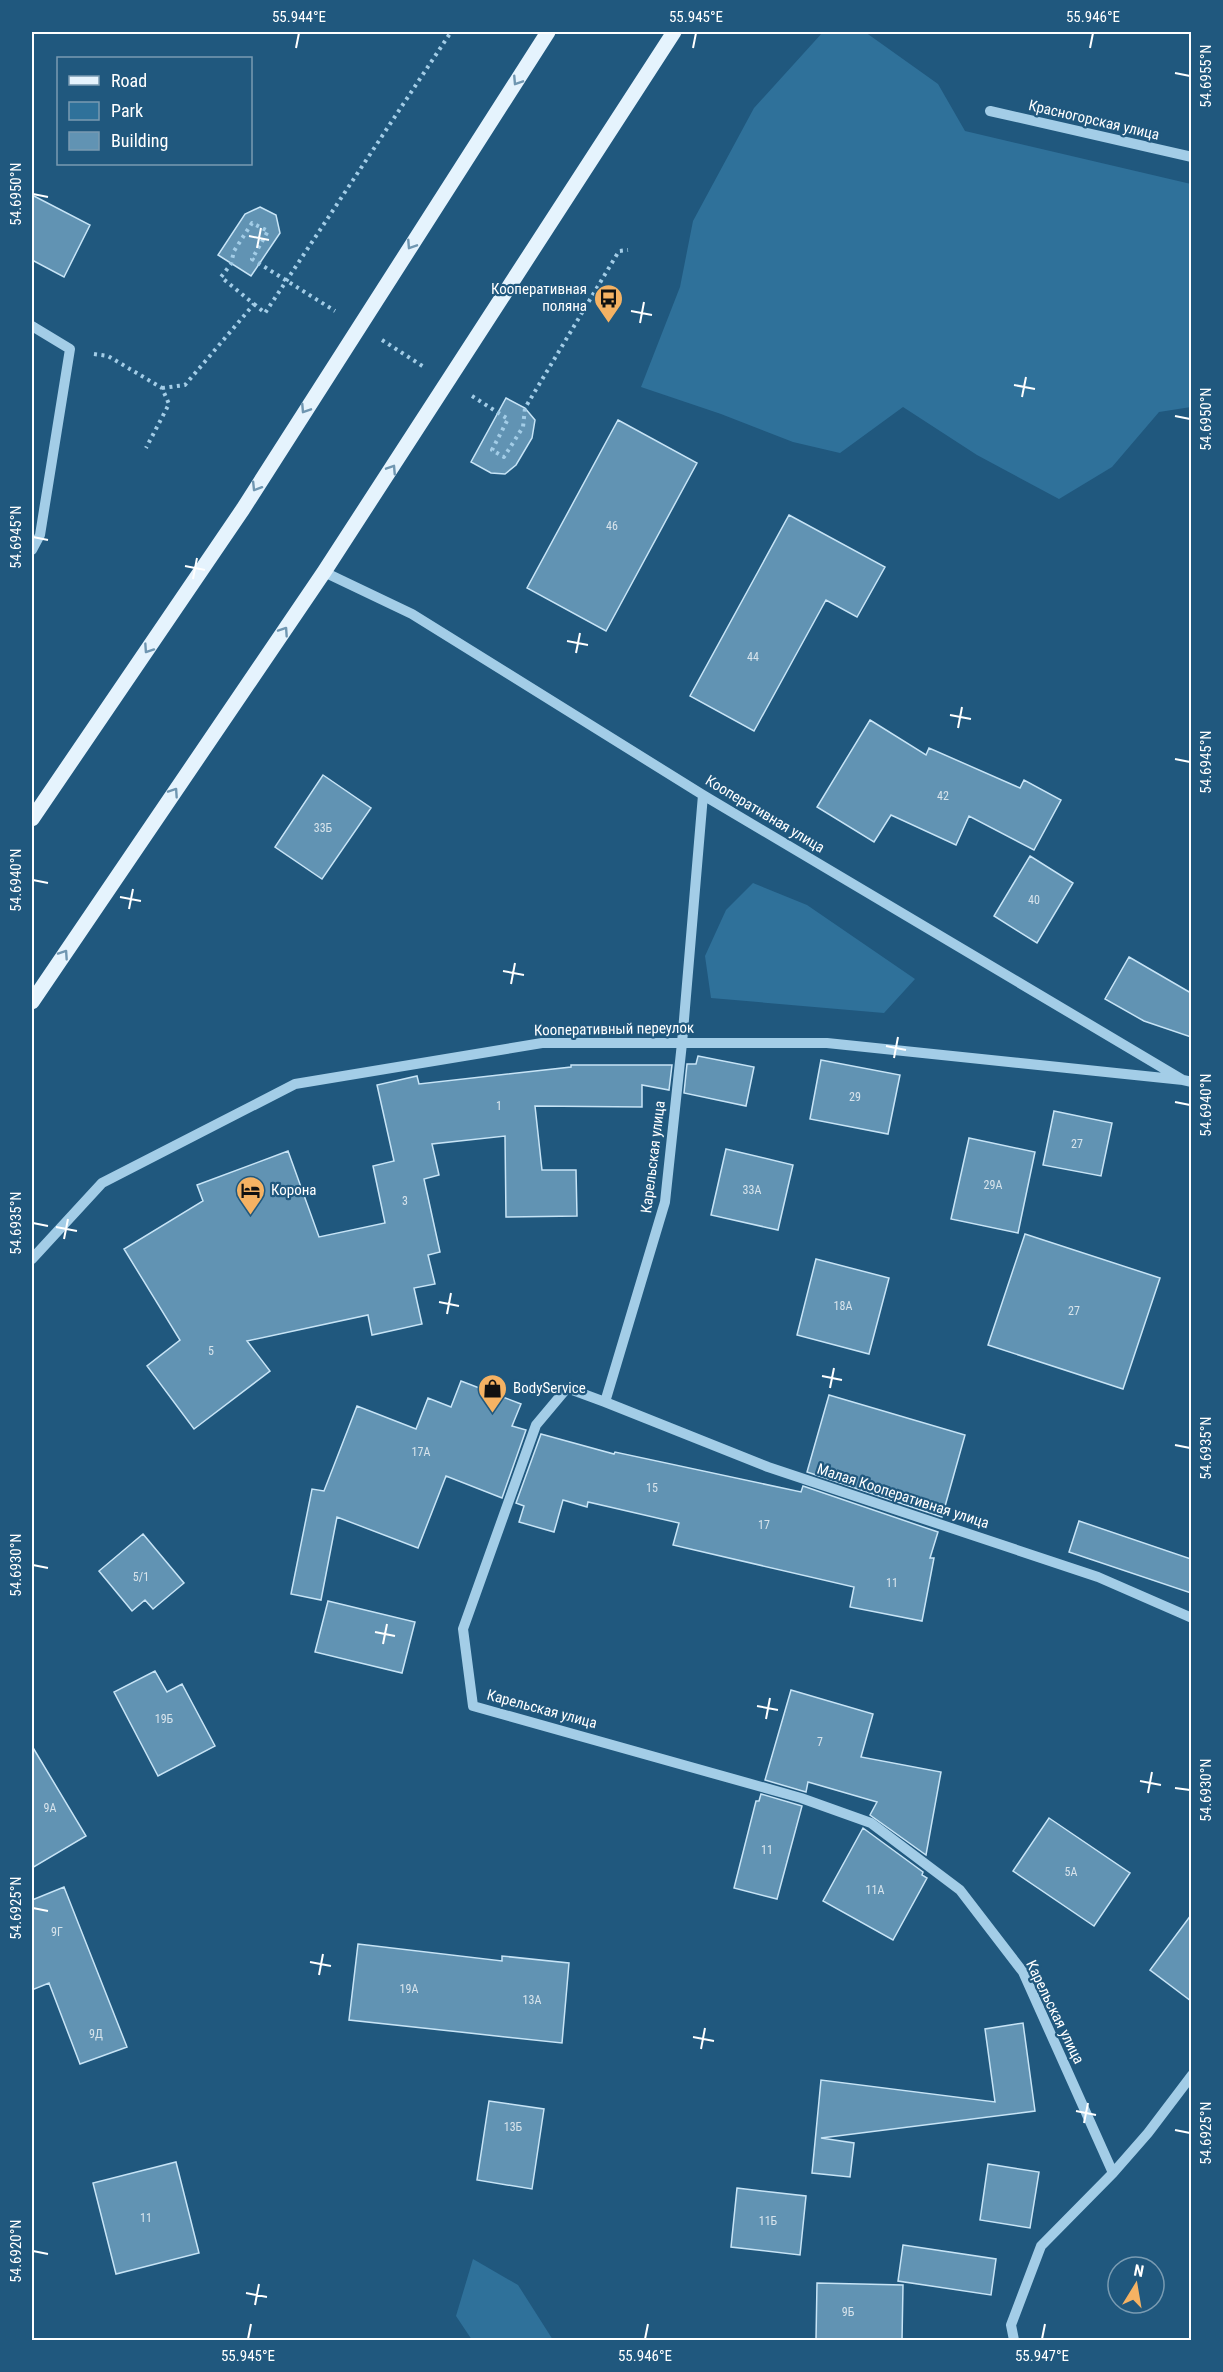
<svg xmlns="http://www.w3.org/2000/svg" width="1223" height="2372" viewBox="0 0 1223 2372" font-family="'Roboto Condensed',sans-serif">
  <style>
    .green { fill: #2f719a }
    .building { fill: #6193b3; stroke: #c7e4f6; stroke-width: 1.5 }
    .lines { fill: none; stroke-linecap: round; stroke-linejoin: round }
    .path { stroke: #a3cde7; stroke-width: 4; stroke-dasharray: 3 4.5; stroke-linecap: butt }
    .minor { stroke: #a3cde7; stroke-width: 10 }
    .major { stroke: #e5f3fd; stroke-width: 15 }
    .oneway { stroke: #6f96b1 }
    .ticks { fill: none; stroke: #fff; stroke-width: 2 }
    .labels { text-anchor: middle; stroke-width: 4.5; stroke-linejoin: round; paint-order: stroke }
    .number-label { font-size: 12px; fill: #d8e4ec }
    .street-label { font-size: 15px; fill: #fff; stroke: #20587e }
    .poi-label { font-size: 15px; fill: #fff; stroke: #20587e; text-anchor: start }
    .neatline { fill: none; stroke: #fff; stroke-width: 2 }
    .ticks-label { font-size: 15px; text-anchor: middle; fill: #fff }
  </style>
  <rect width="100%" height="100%" fill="#20587e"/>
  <path class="green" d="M 823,32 L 865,32 L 938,84 L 965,131 L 1191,184 L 1191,407 L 1159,412 L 1112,467 L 1059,499 L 977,455 L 903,407 L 840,453 L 793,442 L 721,414 L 641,387 L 680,287 L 693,221 L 754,108 Z
    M 753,883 L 807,905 L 915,979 L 884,1013 L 711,998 L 705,956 L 726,910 Z
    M 473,2259 L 518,2285 L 553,2340 L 472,2340 L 456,2316 Z"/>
  <path class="building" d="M 32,195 L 90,225 L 64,277 L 32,260 Z
    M 260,207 L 276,215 L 280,233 L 251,276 L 218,255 L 245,214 Z
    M 506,398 L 525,408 L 535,420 L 532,438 L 516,465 L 505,474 L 491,473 L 471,462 Z
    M 618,420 L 697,463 L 606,631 L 527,588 Z
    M 789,515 L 885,567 L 857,617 L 826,600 L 754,731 L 690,696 Z
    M 870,720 L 926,755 L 929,748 L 1020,788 L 1024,780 L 1061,800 L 1034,850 L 969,816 L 956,845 L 891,815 L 874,842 L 817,807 Z
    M 323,775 L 371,808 L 322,879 L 275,847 Z
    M 1030,856 L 1073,883 L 1037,943 L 994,916 Z
    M 1129,957 L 1191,993 L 1191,1037 L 1144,1021 L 1105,999 Z
    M 698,1056 L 754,1067 L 746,1106 L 684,1093 L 687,1064 L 696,1064 Z
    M 821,1060 L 900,1075 L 888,1134 L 810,1119 Z
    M 571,1065 L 672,1065 L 669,1090 L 642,1085 L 642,1107 L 535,1106 L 542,1170 L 576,1170 L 577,1216 L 506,1217 L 505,1136 L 432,1144 L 439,1175 L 424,1179 L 440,1252 L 428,1255 L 435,1284 L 414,1288 L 422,1324 L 372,1335 L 368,1315 L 247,1341 L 270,1371 L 194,1429 L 147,1366 L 180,1340 L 124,1249 L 203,1201 L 197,1185 L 288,1151 L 319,1237 L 385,1223 L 373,1166 L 394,1161 L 377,1085 L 417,1076 L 419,1084 L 571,1067 Z
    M 1054,1111 L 1112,1123 L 1101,1176 L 1043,1165 Z
    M 969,1138 L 1035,1152 L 1018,1233 L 951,1219 Z
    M 726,1149 L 793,1165 L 778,1230 L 711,1215 Z
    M 1025,1234 L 1160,1278 L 1123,1389 L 988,1345 Z
    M 816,1259 L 889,1278 L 869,1354 L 797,1335 Z
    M 461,1381 L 521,1404 L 512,1426 L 526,1430 L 502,1498 L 446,1476 L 418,1548 L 337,1517 L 321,1600 L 291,1594 L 312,1489 L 324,1491 L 357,1406 L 416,1429 L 428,1398 L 451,1407 Z
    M 829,1395 L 965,1435 L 942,1517 L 807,1472 Z
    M 541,1434 L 614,1454 L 615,1452 L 801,1492 L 803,1486 L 938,1532 L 930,1558 L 934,1558 L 922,1621 L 850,1607 L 854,1587 L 673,1545 L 679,1523 L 588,1502 L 587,1507 L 563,1500 L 554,1532 L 519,1522 L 524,1506 L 516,1503 Z
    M 1079,1521 L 1191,1559 L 1191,1593 L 1069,1552 Z
    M 143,1534 L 184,1583 L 153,1609 L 145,1600 L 132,1611 L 99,1571 Z
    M 328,1601 L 415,1622 L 402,1673 L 315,1652 Z
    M 155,1671 L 167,1692 L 182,1684 L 215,1746 L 158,1776 L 114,1692 Z
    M 791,1690 L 873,1714 L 861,1757 L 941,1772 L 926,1855 L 870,1815 L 877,1802 L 808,1782 L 806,1792 L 765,1780 Z
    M 32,1746 L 86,1836 L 32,1868 Z
    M 761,1794 L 802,1806 L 777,1899 L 734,1888 L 756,1801 L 759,1801 Z
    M 1049,1818 L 1130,1873 L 1094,1926 L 1013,1871 Z
    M 863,1828 L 923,1872 L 922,1875 L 927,1878 L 893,1940 L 823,1901 Z
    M 64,1887 L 127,2047 L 80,2064 L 49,1983 L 32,1990 L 32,1900 Z
    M 1191,1915 L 1191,2001 L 1150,1970 Z
    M 358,1944 L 502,1961 L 502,1956 L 569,1963 L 562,2043 L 349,2020 Z
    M 1023,2023 L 1035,2111 L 821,2138 L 854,2143 L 850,2177 L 812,2173 L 821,2080 L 995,2102 L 985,2029 Z
    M 489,2101 L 544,2109 L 532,2189 L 477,2180 Z
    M 176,2162 L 199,2253 L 116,2274 L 93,2183 Z
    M 988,2164 L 1039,2172 L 1030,2228 L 980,2220 Z
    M 737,2188 L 806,2196 L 800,2255 L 731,2247 Z
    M 903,2245 L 996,2259 L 991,2295 L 898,2281 Z
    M 817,2283 L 903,2285 L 902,2340 L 816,2340 Z"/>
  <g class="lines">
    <path class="path" d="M 254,304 L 265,313 L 451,32
      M 382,340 L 424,367
      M 94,354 L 108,356 L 162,388 L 169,404 L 146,448
      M 162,388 L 185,385 L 254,304 L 221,277 L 231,264 L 234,251 L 252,223 L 268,231 L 252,259 L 335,311
      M 472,396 L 508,419 L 492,450 L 504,457 L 523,427 L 525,408 L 619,251 L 628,250"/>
    <path class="minor" d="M 990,111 L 1192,157
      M 32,326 L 70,349 L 40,535 L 32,550
      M 324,572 L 412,614 L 703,795 L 1183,1080 L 1192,1082
      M 703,795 L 682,1043 L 665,1202 L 605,1402 L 567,1388 L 536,1425 L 463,1629 L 473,1706 L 801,1798 L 871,1823 L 960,1890 L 1023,1972 L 1113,2173
      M 32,1259 L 102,1183 L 295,1084 L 542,1043 L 827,1043 L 1183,1080
      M 605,1402 L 768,1467 L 1098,1577 L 1192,1618
      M 1014,2340 L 1011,2325 L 1041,2246 L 1113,2173 L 1148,2133 L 1192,2075"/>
    <path class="major" d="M 32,819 L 243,509 L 548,32
      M 32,1002 L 324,572 L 674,32"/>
  </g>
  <defs><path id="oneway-chevron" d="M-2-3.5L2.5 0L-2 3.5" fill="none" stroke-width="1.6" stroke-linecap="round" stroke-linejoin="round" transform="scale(1.5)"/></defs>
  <g class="oneway">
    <use href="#oneway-chevron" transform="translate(517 81) rotate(123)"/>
    <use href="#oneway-chevron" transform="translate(411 245) rotate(123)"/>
    <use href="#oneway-chevron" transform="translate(305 409) rotate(123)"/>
    <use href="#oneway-chevron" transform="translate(392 469) rotate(-57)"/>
    <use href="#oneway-chevron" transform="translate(256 487) rotate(122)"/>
    <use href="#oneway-chevron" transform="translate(284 631) rotate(-56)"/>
    <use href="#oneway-chevron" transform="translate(148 649) rotate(124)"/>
    <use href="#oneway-chevron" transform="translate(174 792) rotate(-56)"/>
    <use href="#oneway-chevron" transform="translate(64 954) rotate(-56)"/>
  </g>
  <path class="ticks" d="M 296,48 L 299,33M 693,48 L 696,33M 1090,48 L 1093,33M 1175,73 L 1190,76M 33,194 L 48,197M 249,236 L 269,240M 257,248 L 261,228M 631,311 L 652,315M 640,323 L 644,302M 1014,385 L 1035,389M 1022,397 L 1026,377M 1175,416 L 1190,419M 33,537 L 48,540M 185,566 L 205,570M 193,579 L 197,558M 567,641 L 588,645M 576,653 L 580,633M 950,715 L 971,719M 958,728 L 962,707M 1175,759 L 1190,762M 33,880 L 48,883M 120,897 L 141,901M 129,909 L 133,889M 503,971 L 524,975M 511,984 L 515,963M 886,1046 L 906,1050M 894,1058 L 898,1037M 1175,1102 L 1190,1105M 33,1223 L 48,1226M 56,1227 L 77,1231M 64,1239 L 68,1219M 439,1302 L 459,1306M 447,1314 L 451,1293M 822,1376 L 842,1380M 830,1388 L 834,1368M 1175,1445 L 1190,1448M 33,1565 L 48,1568M 375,1632 L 395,1636M 383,1644 L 387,1624M 757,1706 L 778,1710M 766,1719 L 770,1698M 1140,1781 L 1161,1785M 1175,1788 L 1190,1790M 1148,1793 L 1152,1772M 33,1908 L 48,1911M 310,1962 L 331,1966M 319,1975 L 323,1954M 693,2037 L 714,2041M 701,2049 L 705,2028M 1076,2111 L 1096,2115M 1084,2123 L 1088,2103M 1175,2130 L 1190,2133M 33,2251 L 48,2254M 246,2293 L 267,2297M 255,2305 L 259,2284M 248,2339 L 251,2324M 645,2339 L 648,2324M 1042,2339 L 1045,2324"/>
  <defs>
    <symbol id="bus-pin" viewBox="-11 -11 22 30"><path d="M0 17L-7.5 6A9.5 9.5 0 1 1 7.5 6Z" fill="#f5b263" stroke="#20587e"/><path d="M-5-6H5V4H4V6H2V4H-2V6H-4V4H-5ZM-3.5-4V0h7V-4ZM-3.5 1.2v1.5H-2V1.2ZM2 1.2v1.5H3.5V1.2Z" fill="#111"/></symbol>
    <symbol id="hotel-pin" viewBox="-11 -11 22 30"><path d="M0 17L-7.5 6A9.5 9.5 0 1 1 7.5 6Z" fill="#f5b263" stroke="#20587e"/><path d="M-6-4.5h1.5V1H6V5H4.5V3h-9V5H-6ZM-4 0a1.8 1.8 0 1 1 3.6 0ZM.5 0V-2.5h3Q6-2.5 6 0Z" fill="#111"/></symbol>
    <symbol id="shop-pin" viewBox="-11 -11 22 30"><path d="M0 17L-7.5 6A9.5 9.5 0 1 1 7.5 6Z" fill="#f5b263" stroke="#20587e"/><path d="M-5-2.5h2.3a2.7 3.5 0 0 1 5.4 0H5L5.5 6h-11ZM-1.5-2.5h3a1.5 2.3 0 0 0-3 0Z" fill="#111"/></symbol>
  </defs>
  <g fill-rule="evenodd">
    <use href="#bus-pin" x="592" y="282" width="33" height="45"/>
    <use href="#hotel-pin" x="234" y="1174" width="33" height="45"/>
    <use href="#shop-pin" x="476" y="1372" width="33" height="45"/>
  </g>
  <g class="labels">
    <g class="number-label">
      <text x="612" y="530">46</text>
      <text x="753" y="661">44</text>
      <text x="943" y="800">42</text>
      <text x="323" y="832">33Б</text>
      <text x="1034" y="904">40</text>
      <text x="855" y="1101">29</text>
      <text x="499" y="1110">1</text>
      <text x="1077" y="1148">27</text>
      <text x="993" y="1189">29А</text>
      <text x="752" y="1194">33А</text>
      <text x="405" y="1205">3</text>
      <text x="843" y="1310">18А</text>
      <text x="1074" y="1315">27</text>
      <text x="211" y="1355">5</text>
      <text x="421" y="1456">17А</text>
      <text x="652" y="1492">15</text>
      <text x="764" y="1529">17</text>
      <text x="141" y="1581">5/1</text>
      <text x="892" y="1587">11</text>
      <text x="164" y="1723">19Б</text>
      <text x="820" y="1746">7</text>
      <text x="50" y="1812">9А</text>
      <text x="767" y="1854">11</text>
      <text x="1071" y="1876">5А</text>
      <text x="875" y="1894">11А</text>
      <text x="57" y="1936">9Г</text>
      <text x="409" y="1993">19А</text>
      <text x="532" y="2004">13А</text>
      <text x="96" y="2038">9Д</text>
      <text x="513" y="2131">13Б</text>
      <text x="146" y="2222">11</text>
      <text x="768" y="2225">11Б</text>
      <text x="848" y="2316">9Б</text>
    </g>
    <g class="street-label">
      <text transform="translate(1094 120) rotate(13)" y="5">Красногорская улица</text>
      <text transform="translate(765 814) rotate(31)" y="5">Кооперативная улица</text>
      <text transform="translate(614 1029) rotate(-1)" y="5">Кооперативный переулок</text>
      <text transform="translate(653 1157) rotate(-83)" y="5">Карельская улица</text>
      <text transform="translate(903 1496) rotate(18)" y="5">Малая Кооперативная улица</text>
      <text transform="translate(542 1709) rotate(15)" y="5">Карельская улица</text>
      <text transform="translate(1055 2012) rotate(64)" y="5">Карельская улица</text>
    </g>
    <g class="poi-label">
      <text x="587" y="294" text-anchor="end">Кооперативная<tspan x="587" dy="17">поляна</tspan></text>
      <text x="271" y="1195">Корона</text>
      <text x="513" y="1393">BodyService</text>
    </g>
  </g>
  <rect width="1223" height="2372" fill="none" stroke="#20587e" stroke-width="66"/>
  <rect x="57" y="57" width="195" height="108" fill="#20587e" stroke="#799bb2" stroke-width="1.5"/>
  <rect x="69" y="76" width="30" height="9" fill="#e5f3fd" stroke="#799bb2" stroke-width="1.5"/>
  <text x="111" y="87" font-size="18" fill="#ffffff">Road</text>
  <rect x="69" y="102" width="30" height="18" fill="#2f719a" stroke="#799bb2" stroke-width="1.5"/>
  <text x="111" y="117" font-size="18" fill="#ffffff">Park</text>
  <rect x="69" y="132" width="30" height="18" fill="#6193b3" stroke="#799bb2" stroke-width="1.5"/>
  <text x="111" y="147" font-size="18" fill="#ffffff">Building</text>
  <g transform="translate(1136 2285) rotate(11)"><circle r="28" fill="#20587e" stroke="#799bb2" stroke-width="1.5"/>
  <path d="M0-4.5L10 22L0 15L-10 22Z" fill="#f5b263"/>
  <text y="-9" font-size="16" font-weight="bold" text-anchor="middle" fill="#ffffff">N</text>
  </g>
  <rect x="33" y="33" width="1157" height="2306" class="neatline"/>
  <g class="ticks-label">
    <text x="299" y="22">55.944°E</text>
    <text x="696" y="22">55.945°E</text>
    <text x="1093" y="22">55.946°E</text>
    <text transform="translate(1206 76) rotate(-90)" y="5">54.6955°N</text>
    <text transform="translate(16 194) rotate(-90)" y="5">54.6950°N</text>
    <text transform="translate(1206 419) rotate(-90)" y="5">54.6950°N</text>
    <text transform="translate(16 537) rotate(-90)" y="5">54.6945°N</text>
    <text transform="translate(1206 762) rotate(-90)" y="5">54.6945°N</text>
    <text transform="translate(16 880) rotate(-90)" y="5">54.6940°N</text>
    <text transform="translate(1206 1105) rotate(-90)" y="5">54.6940°N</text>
    <text transform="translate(16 1223) rotate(-90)" y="5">54.6935°N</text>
    <text transform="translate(1206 1448) rotate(-90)" y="5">54.6935°N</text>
    <text transform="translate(16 1565) rotate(-90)" y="5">54.6930°N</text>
    <text transform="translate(1206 1790) rotate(-90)" y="5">54.6930°N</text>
    <text transform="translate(16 1908) rotate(-90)" y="5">54.6925°N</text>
    <text transform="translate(1206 2133) rotate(-90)" y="5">54.6925°N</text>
    <text transform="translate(16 2251) rotate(-90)" y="5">54.6920°N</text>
    <text x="248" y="2361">55.945°E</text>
    <text x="645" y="2361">55.946°E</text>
    <text x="1042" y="2361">55.947°E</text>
  </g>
</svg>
